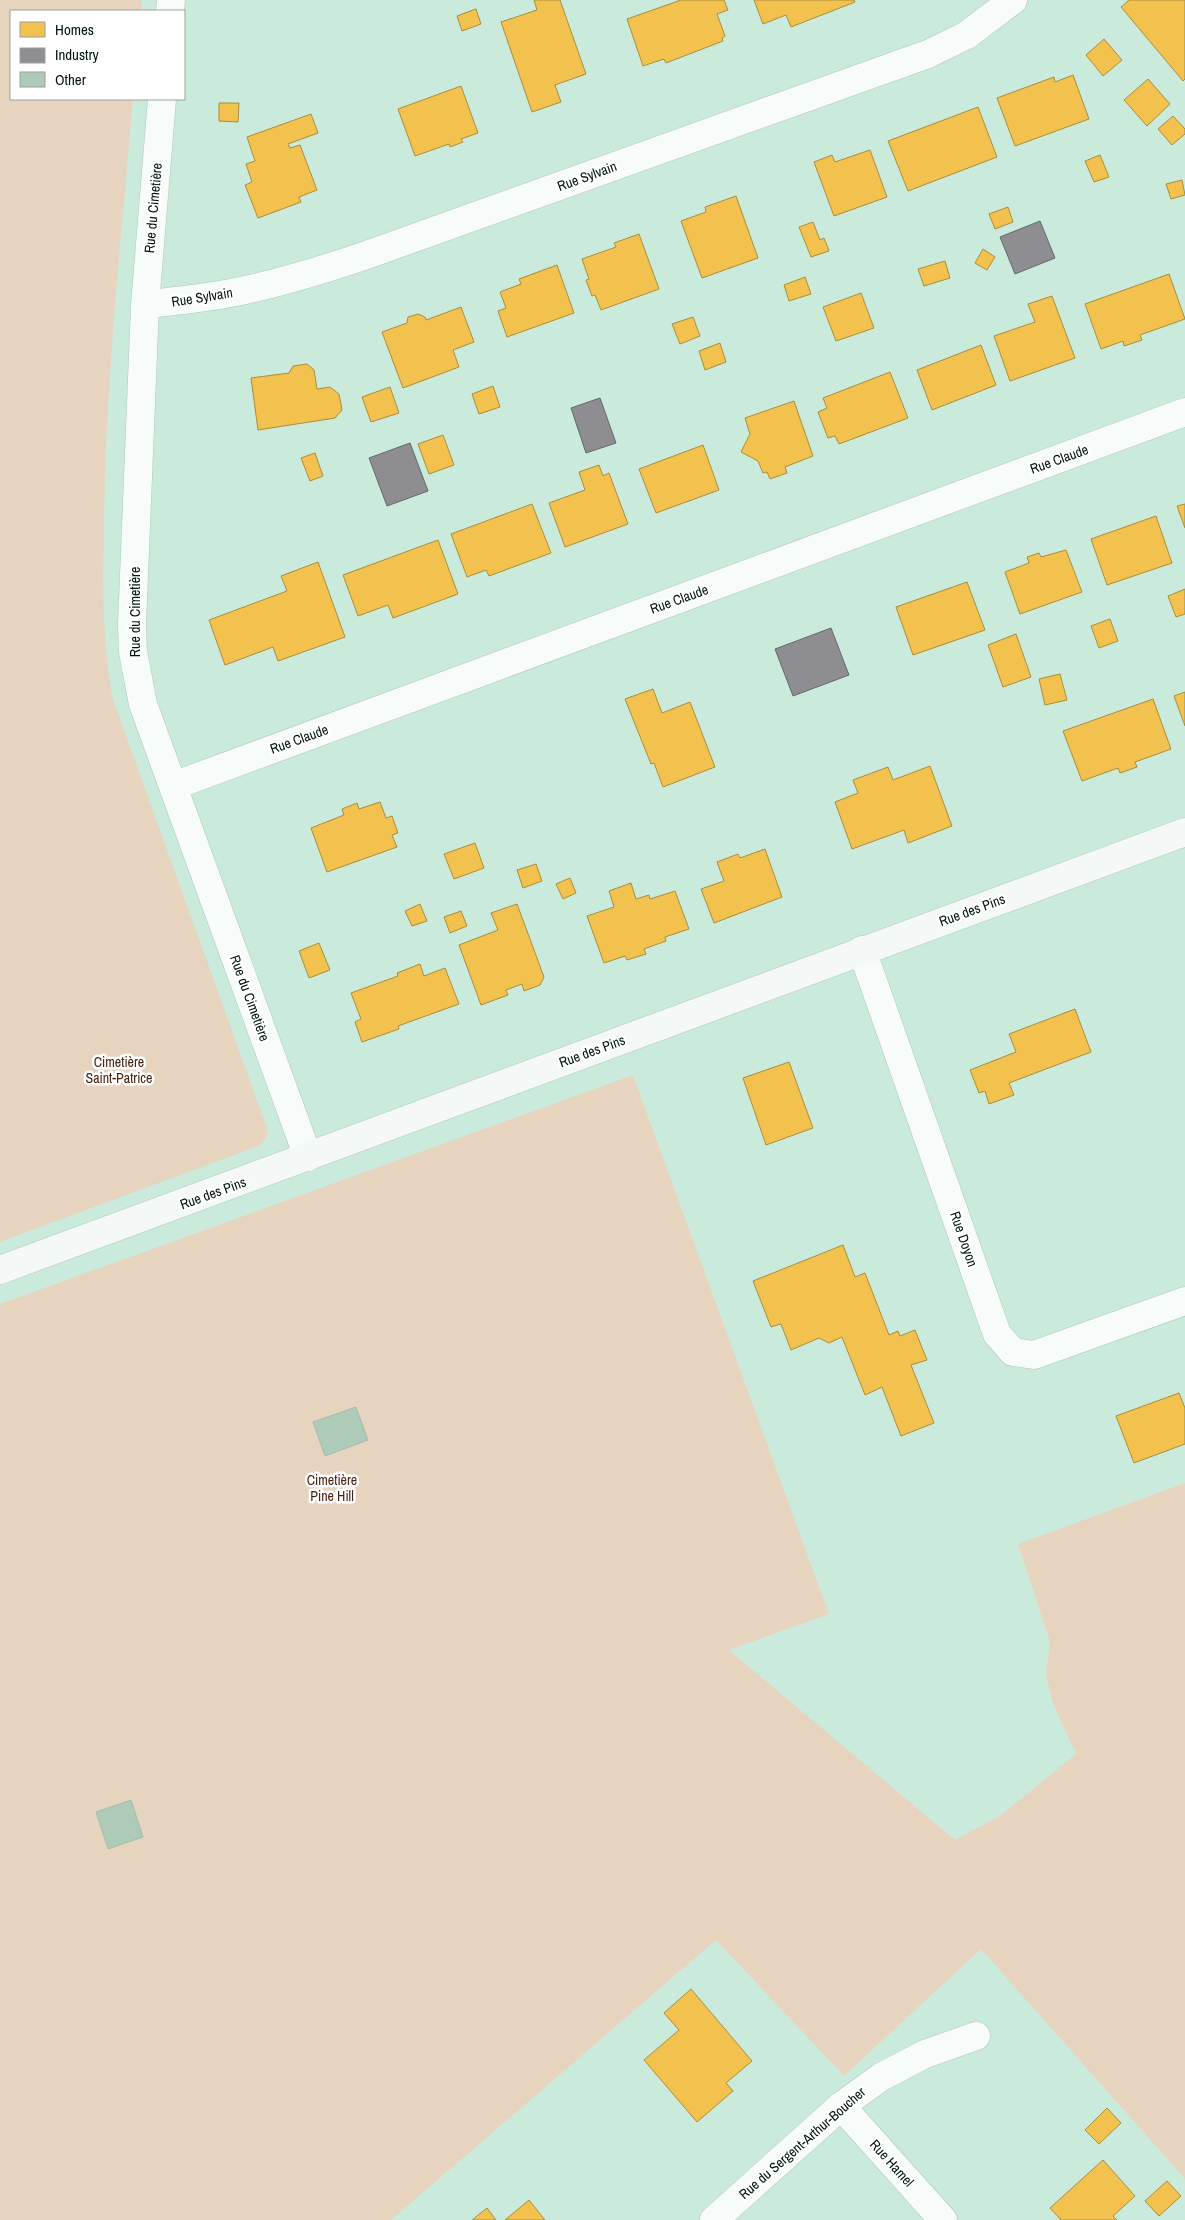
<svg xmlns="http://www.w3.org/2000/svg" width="1185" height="2220" viewBox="0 0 1185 2220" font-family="'Archivo Narrow',sans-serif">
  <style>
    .green { fill: #e7d4bf }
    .homes { fill: #f2c14e; stroke: #a98d3a }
    .industry { fill: #8d8d92; stroke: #63696a }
    .building { fill: #adcbb6; stroke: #a5bbad }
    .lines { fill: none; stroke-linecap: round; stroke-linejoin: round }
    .street-casing { stroke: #abc6ba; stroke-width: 29 }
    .secondary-casing { stroke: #abc6ba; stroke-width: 29 }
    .street { stroke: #f7fcfa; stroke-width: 28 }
    .secondary { stroke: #f4f9f7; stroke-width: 28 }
    .labels { text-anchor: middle; stroke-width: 5; stroke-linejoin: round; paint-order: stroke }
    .street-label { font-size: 14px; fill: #00150c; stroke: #fff }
    .park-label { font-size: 14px; fill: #482210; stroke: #fff }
  </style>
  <rect width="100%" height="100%" fill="#caebdc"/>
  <path class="green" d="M 0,0 L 142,0 L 141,11 L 11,11 L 11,99 L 133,99 C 121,242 105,386 104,529 C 103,586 102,643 113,699 L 268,1131 L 265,1139 L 259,1146 L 0,1242 Z
    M 633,1075 L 829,1614 L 729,1650 L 955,1840 L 1001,1815 L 1076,1754 L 1053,1704 L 1046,1675 L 1050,1642 L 1018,1544 L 1185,1483 L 1185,2179 L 981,1949 L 844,2076 L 716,1940 L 391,2220 L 0,2220 L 0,1304 Z"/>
  <path class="homes" d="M 534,0 L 560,0 L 586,74 L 555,85 L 561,102 L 532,112 L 501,22 L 537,10 Z
    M 681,0 L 724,0 L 728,10 L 717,14 L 725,36 L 722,38 L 723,41 L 666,63 L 664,59 L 643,66 L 627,19 Z
    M 754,0 L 854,0 L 855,2 L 791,27 L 786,15 L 763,24 Z
    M 1129,0 L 1185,0 L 1185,79 L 1183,81 L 1121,7 Z
    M 476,9 L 481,24 L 462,31 L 457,16 Z
    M 1104,39 L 1122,60 L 1103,76 L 1086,55 Z
    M 1073,75 L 1089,119 L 1015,146 L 997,98 L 1054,77 L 1055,82 Z
    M 1148,79 L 1170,104 L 1147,126 L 1124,100 Z
    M 461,86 L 478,133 L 461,139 L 463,142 L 450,147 L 449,144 L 415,156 L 398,109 Z
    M 219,103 L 239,103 L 238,122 L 219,121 Z
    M 978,107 L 997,157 L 908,191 L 888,141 Z
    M 311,114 L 318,133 L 288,144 L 290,148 L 300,145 L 317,190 L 299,197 L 301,202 L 258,218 L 245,185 L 252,182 L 246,164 L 255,161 L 247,137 Z
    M 1173,116 L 1185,129 L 1185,134 L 1172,145 L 1158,129 Z
    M 870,150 L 887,197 L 834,216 L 814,162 L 832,155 L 835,162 Z
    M 1100,155 L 1109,177 L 1094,182 L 1085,161 Z
    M 1182,180 L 1185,195 L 1171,199 L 1166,184 Z
    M 736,196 L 758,258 L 702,278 L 681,221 L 706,212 L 705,207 Z
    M 1008,207 L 1013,222 L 995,229 L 989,214 Z
    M 813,222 L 820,240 L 824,238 L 829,251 L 811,257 L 799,227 Z
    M 639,234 L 659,289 L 601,310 L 595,295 L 592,296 L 586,280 L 589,279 L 582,259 L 616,247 L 614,243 Z
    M 983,249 L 995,257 L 987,270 L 975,263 Z
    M 945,261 L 950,278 L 924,286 L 918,269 Z
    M 557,265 L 574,313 L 507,337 L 498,311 L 506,308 L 500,292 L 521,284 L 519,279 Z
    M 1169,274 L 1185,319 L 1140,335 L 1142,340 L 1124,346 L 1123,341 L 1101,349 L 1085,304 Z
    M 805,277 L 811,294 L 789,301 L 784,285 Z
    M 861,293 L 874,328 L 836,341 L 823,307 Z
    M 1052,296 L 1075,358 L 1010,381 L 994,336 L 1035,322 L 1028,304 Z
    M 461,307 L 474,342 L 453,350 L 459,367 L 403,388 L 382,332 L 407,323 L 408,317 L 418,314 L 425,317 L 426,320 Z
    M 693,317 L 700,336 L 680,344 L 672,324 Z
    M 720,343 L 726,362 L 705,370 L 699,351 Z
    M 981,345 L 996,385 L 932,410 L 917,370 Z
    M 307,364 L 314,370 L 317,389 L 330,387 L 339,394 L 342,410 L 335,418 L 258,430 L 251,378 L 289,373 L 293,366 Z
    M 890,372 L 908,418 L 839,444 L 835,436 L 828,438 L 818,412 L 827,408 L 823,398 Z
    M 493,386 L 500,407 L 479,414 L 472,394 Z
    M 390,387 L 399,413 L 371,422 L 362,397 Z
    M 794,401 L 813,456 L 785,467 L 787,473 L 770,479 L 767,472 L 763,473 L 758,461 L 741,452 L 750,434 L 745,418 Z
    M 443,435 L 454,465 L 429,474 L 418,444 Z
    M 703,445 L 719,490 L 656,513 L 639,469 Z
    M 315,453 L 323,476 L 310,481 L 301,458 Z
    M 599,465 L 603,476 L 609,473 L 628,524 L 565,547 L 549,503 L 585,490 L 579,472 Z
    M 532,504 L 551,553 L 489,576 L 486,570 L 467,577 L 451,534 Z
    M 1185,504 L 1185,528 L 1177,506 Z
    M 1156,516 L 1172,563 L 1107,585 L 1091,539 Z
    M 438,540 L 458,594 L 393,618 L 388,605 L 358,616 L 343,575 Z
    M 1066,550 L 1082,592 L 1020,614 L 1005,572 L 1029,563 L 1027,557 L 1039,553 L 1041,557 Z
    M 318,562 L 345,637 L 278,661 L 273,647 L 225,665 L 209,620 L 287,591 L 281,576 Z
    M 967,582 L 985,630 L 913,655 L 896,607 Z
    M 1185,589 L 1185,614 L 1176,617 L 1168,596 Z
    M 1110,619 L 1118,641 L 1099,648 L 1091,626 Z
    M 1016,634 L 1031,677 L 1003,687 L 988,645 Z
    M 1060,674 L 1067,700 L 1045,705 L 1039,679 Z
    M 653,689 L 662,713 L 690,702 L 715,767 L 663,787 L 654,763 L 651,764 L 625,699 Z
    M 1185,692 L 1185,726 L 1174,696 Z
    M 1153,699 L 1171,749 L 1135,762 L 1137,767 L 1120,773 L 1118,768 L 1082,781 L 1063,731 Z
    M 930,766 L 952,826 L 908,843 L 904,830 L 852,849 L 835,802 L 858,793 L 853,780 L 888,767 L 893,780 Z
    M 380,802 L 386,818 L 392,816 L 398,833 L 392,835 L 397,847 L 327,872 L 311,828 L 344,815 L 342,809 L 357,803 L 359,809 Z
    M 475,843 L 484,868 L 454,879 L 444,854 Z
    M 765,849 L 782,897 L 714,923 L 701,889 L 724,881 L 717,862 L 738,854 L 740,858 Z
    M 536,864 L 542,881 L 523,888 L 517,870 Z
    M 570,878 L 576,893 L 563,899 L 556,884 Z
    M 631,883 L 636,899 L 649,895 L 650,899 L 675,891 L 689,929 L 665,937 L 666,941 L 644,949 L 646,954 L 627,960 L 625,956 L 604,963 L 587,916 L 614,907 L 609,891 Z
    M 420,904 L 427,921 L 412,926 L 405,911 Z
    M 517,904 L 544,977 L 540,985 L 524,991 L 522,984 L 506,990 L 508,995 L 481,1005 L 459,945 L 498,930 L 491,913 Z
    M 461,911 L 467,926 L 450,933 L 444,917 Z
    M 319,943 L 330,970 L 309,978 L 299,951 Z
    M 420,964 L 424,976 L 445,968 L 459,1004 L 398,1026 L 399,1029 L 362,1042 L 355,1022 L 361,1019 L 351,993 L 398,976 L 397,973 Z
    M 1075,1009 L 1091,1052 L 1009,1083 L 1014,1095 L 989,1104 L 985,1091 L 979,1093 L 970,1070 L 1016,1052 L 1009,1034 Z
    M 789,1062 L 813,1128 L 766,1145 L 743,1078 Z
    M 843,1245 L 855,1277 L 865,1273 L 889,1335 L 898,1331 L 900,1336 L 915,1330 L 927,1360 L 911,1365 L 934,1423 L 901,1436 L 882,1387 L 865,1395 L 842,1337 L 829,1343 L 819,1338 L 791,1350 L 781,1324 L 771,1327 L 753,1281 Z
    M 1179,1393 L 1185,1408 L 1185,1444 L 1134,1463 L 1116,1416 Z
    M 691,1989 L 752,2061 L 726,2083 L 733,2091 L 697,2122 L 644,2060 L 679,2030 L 664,2013 Z
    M 1107,2108 L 1121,2123 L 1099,2144 L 1085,2130 Z
    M 1103,2160 L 1135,2196 L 1113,2216 L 1117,2220 L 1061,2220 L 1050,2208 Z
    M 1167,2181 L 1181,2196 L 1159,2216 L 1145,2201 Z
    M 529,2200 L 545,2220 L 505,2220 Z
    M 487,2208 L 496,2220 L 472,2220 Z"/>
  <path class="industry" d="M 1040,221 L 1055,258 L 1015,274 L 1000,237 Z
    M 600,398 L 616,443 L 586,453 L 571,408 Z
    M 410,443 L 428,491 L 387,506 L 369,458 Z
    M 831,628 L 849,675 L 793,696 L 775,649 Z"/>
  <path class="building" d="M 356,1407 L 368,1440 L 325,1456 L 313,1422 Z
    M 131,1800 L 143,1837 L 108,1849 L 96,1812 Z"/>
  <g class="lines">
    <defs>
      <path id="street" d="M 170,11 L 171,0
        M 162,99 L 145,305 L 132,625 L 133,652 L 143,704 L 308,1157
        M 145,305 C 171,301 198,299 225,294 C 271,286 316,272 361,257 L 928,54 L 967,35 L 1013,0
        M 173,786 L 1185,412
        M 862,950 L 997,1334 L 1013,1352 L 1034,1355 L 1185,1301
        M 841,2106 L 943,2220
        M 714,2220 L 841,2106 L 881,2077 L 925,2054 L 976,2036"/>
      <path id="secondary" d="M 0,1270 L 1185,832"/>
    </defs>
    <use href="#street" class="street-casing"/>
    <use href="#secondary" class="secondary-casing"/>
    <use href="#street" class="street"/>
    <use href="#secondary" class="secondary"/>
  </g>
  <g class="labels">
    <g class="street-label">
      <text transform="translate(587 176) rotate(-20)" y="5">Rue Sylvain</text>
      <text transform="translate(153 208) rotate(-85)" y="5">Rue du Cimetière</text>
      <text transform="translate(202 297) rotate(-9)" y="5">Rue Sylvain</text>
      <text transform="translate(1059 459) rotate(-20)" y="5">Rue Claude</text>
      <text transform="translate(679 599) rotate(-20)" y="5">Rue Claude</text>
      <text transform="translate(135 612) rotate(-90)" y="5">Rue du Cimetière</text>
      <text transform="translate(299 739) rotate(-20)" y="5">Rue Claude</text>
      <text transform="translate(972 910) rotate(-20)" y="5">Rue des Pins</text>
      <text transform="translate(250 998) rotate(70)" y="5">Rue du Cimetière</text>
      <text transform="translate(592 1051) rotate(-20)" y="5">Rue des Pins</text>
      <text transform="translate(213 1193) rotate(-20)" y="5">Rue des Pins</text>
      <text transform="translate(964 1239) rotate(71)" y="5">Rue Doyon</text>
      <text transform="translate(802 2143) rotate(-41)" y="5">Rue du Sergent-Arthur-Boucher</text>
      <text transform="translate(892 2163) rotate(48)" y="5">Rue Hamel</text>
    </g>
    <g class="park-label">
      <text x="119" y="1067">Cimetière<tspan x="119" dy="16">Saint-Patrice</tspan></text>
      <text x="332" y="1485">Cimetière<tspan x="332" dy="16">Pine Hill</tspan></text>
    </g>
  </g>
  <rect x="10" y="10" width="175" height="90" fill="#ffffff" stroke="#99a19e"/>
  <rect x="20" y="22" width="25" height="15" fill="#f2c14e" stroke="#99a19e"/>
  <text x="55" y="35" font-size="15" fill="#00150c">Homes</text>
  <rect x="20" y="48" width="25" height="15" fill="#8d8d92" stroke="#99a19e"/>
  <text x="55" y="60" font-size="15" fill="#00150c">Industry</text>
  <rect x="20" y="72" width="25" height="15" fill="#adcbb6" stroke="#99a19e"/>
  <text x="55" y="85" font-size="15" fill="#00150c">Other</text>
</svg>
